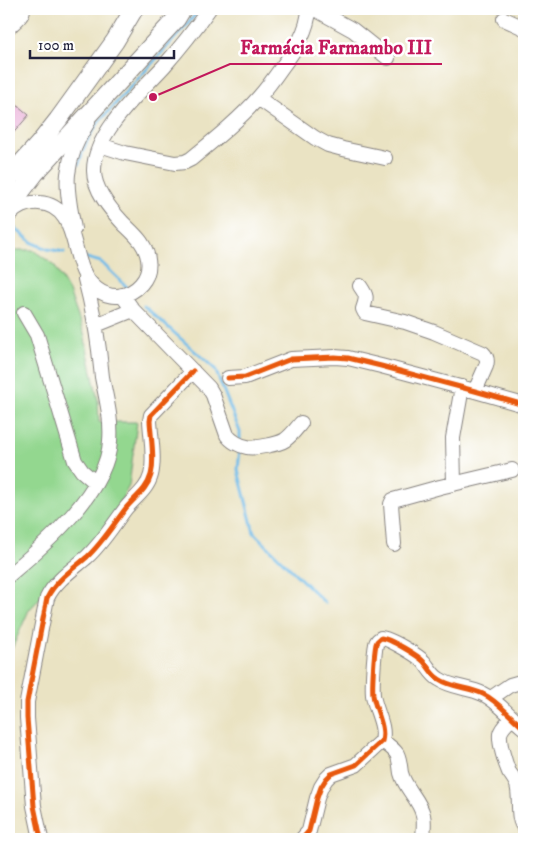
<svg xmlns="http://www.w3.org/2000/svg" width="533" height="848" viewBox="0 0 533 848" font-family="'IM FELL DW Pica',serif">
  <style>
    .green { fill: #93d78f; stroke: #5a7c65 }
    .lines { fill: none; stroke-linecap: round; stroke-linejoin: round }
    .stream { stroke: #70bce9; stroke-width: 3 }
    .building { fill: #e9add7 }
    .minor-casing { stroke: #86827f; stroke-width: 16 }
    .major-casing { stroke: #86827f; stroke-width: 20 }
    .minor { stroke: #fff; stroke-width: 14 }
    .major { stroke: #fff; stroke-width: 18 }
    .cycleway-casing { stroke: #fff; stroke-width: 8 }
    .cycleway { stroke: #e8590c; stroke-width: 5 }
    .leader { fill: none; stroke: #c2185b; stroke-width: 2 }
    .callout-dot { fill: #c2185b; stroke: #fff; stroke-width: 2 }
    .callout-label { font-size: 20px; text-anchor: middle; font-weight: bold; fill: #c2185b; stroke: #fff; stroke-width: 5; stroke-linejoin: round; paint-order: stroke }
  </style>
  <rect width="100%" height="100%" fill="#fff"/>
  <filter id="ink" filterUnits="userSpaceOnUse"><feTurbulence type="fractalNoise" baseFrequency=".02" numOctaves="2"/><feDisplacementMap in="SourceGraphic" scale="10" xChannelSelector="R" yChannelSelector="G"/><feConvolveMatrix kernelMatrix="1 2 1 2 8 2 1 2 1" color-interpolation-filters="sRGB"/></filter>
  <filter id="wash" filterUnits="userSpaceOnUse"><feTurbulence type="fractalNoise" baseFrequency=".0096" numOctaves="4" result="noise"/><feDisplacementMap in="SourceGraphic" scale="20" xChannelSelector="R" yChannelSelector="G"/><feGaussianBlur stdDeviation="1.12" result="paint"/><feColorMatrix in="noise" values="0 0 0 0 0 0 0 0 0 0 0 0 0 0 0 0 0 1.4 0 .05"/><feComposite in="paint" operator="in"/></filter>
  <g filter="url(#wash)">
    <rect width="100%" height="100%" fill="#eae3c3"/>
    <path class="green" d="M 15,250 L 33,250 L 54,265 L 69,291 L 84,334 L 98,400 L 99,422 L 137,422 L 129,486 L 105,529 L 29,610 L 11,651 L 9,661 L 9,251 Z"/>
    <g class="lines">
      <path class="stream" d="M 79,164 C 83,147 89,135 99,122 L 186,26 L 200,9
        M 12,226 L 33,243 L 48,249 L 64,252
        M 83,257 L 101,262 L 127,287
        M 144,306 L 215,369 L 240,432 L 240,439
        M 240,448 L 238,470 L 254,533 L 325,603"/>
    </g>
    <g id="blocks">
      <path class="building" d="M 17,105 L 29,115 L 9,138 L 9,114 Z"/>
    </g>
  </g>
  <g filter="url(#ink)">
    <use href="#blocks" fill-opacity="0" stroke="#86827f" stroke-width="1"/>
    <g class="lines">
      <defs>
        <path id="minor" d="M 315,9 L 353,30 L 388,58
          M 504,19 L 524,28
          M 9,27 C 14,22 23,16 23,9
          M 258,98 L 315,138 L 328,145 L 343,149 L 385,158
          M 100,145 L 125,153 L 175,163 L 185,162 L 191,159 C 214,140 239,120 259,97 C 267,88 275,77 282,67 C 295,50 308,31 309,9
          M 9,215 C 17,207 27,202 39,203 C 74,205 72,247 83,271 C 89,285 102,297 118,296 C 126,295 135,291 141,284 C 152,272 150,255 141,242 C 136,235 129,229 123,223 C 110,209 94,190 94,171 C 93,134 141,91 164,66 C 180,48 195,29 209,9
          M 74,229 C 71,211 66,192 68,174 C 70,156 78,137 88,122
          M 360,286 C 367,296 367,297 363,309 L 365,313 L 405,322 L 434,332 L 483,353 C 487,357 488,360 486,366 L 475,391
          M 122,295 L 133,310 L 209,388 L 213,395 L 227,435 C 231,441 240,446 247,447 C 254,449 279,444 285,440 C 292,435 296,429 301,423
          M 24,313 L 37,335 L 75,461 L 82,471 L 96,483
          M 96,325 L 133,310
          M 228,378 L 245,377 L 291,359 L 335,357 L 348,358 L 381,366 L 475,391 L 524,405
          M 454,484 L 453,438 L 462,387
          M 394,544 L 391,504 L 393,500 L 440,487 L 512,470
          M 9,575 C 45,545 108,490 110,441 C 112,419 106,398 102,377 C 101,368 100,359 99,350 C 96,326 91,302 85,279
          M 491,698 L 510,685 L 524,681
          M 512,718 C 508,722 501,728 500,734 C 499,743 505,763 509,772 C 512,776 515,780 517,785 C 521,798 516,819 524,827
          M 382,741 C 388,745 393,748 397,754 C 400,760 400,767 401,773 C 405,789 420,800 423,815 C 425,823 423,832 423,839
          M 41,839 L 34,806 L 27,718 L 27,702 L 47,598 C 55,581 73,569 87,557 C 103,542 113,525 126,508 C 135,497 147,490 151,475 C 155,459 151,438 150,421 L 151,415 L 193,371
          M 302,839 L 309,831 L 317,798 L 321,787 L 326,779 L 331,774 L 356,765 L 382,741 C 386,726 375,710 373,695 C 372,685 374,654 376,644 C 377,640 378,640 381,638 C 389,638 419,656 424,662 C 429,668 432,675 439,679 C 452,688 469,687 483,694 C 498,701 510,717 524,728"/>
        <path id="major" d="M 9,177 L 39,144 L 58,120 L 115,41 L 134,9
          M 9,207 L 35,173 L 176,19 L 182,9"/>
      </defs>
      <use href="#minor" class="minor-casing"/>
      <use href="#major" class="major-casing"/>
      <use href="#minor" class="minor"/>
      <use href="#major" class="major"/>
      <defs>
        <path id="cycleway" d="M 228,378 L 245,377 L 291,359 L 335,357 L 348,358 L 381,366 L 475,391 L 524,405
          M 41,839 L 34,806 L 27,718 L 27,702 L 47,598 C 55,581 73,569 87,557 C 103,542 113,525 126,508 C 135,497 147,490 151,475 C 155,459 151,438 150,421 L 151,415 L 193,371
          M 302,839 L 309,831 L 317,798 L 321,787 L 326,779 L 331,774 L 356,765 L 382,741 C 386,726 375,710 373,695 C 372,685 374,654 376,644 C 377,640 378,640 381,638 C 389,638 419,656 424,662 C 429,668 432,675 439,679 C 452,688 469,687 483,694 C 498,701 510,717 524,728"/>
      </defs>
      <use href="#cycleway" class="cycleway-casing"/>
      <use href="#cycleway" class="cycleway"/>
    </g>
  </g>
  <path class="leader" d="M153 97L230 64H442"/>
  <circle class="callout-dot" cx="153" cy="97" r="5"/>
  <g class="callout-label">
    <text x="336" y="54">Farmácia Farmambo III</text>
  </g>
  <rect width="533" height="848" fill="none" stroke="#fff" stroke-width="30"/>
  <path d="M30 50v8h144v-8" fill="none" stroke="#22223b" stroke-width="2.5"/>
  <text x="38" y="50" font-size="15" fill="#22223b" stroke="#ffffff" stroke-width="4" paint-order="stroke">100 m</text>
</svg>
